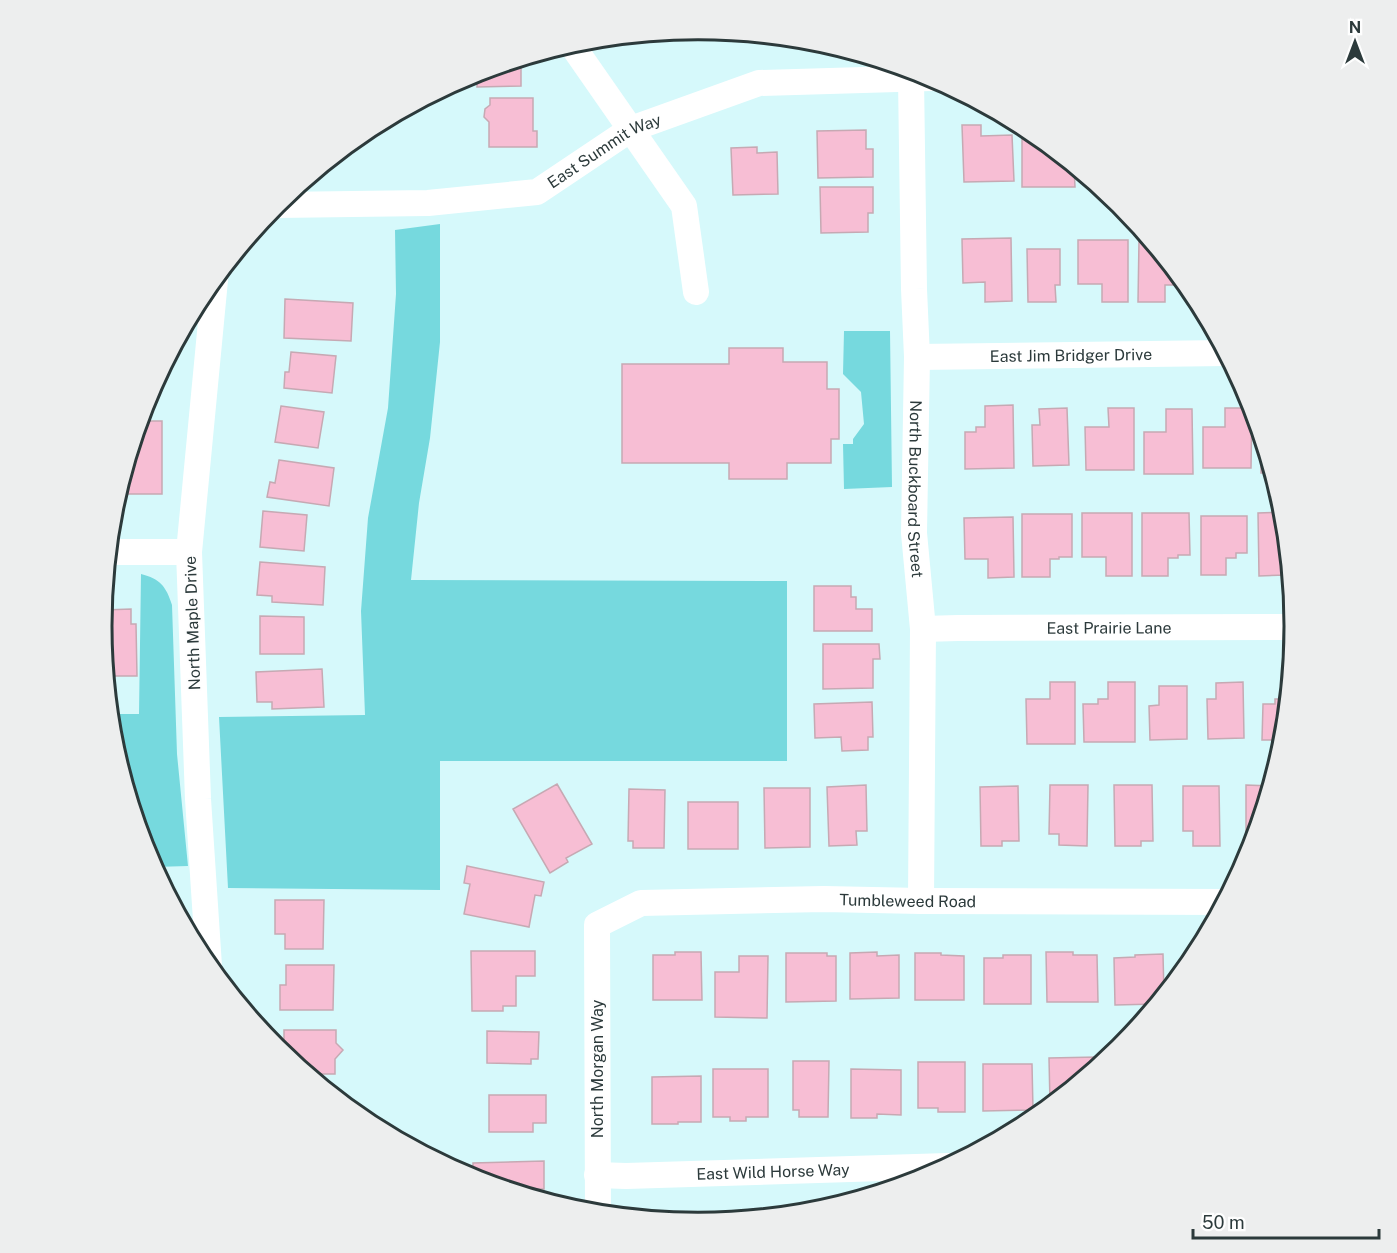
<svg xmlns="http://www.w3.org/2000/svg" width="1397" height="1253" viewBox="0 0 1397 1253" font-family="'Public Sans',sans-serif">
  <style>
    .green { fill: #76d9de }
    .building { fill: #f7bed4; stroke: #c6a9b3; stroke-width: 1.5 }
    .lines { fill: none; stroke-linecap: round; stroke-linejoin: round }
    .minor { stroke: #fff; stroke-width: 26 }
    .labels { text-anchor: middle; stroke-width: 4.5; stroke-linejoin: round; paint-order: stroke }
    .street-label { font-size: 16px; fill: #2c3a3b; stroke: #fefefe }
    .rim { fill: none; stroke: #2c3a3b; stroke-width: 3 }
  </style>
  <rect width="100%" height="100%" fill="#d6f9fb"/>
  <path class="green" d="M 440,224 L 440,342 L 430,438 L 419,503 L 411,580 L 787,581 L 787,761 L 440,761 L 440,890 L 228,888 L 219,717 L 365,715 L 361,611 L 368,518 L 388,408 L 396,294 L 395,230 Z
    M 844,331 L 890,331 L 892,487 L 844,489 L 843,444 L 853,444 L 853,439 L 864,424 L 861,392 L 843,374 Z
    M 141,574 C 160,579 166,586 172,605 L 177,754 L 188,866 L 154,867 L 147,854 L 113,743 L 111,714 L 139,714 Z"/>
  <path class="building" d="M 695,30 L 721,32 L 721,37 L 695,37 Z
    M 521,60 L 521,86 L 477,87 L 477,79 L 473,74 Z
    M 490,98 L 533,98 L 533,131 L 537,131 L 537,147 L 489,147 L 489,122 L 484,117 L 485,109 L 490,105 Z
    M 962,125 L 981,125 L 981,136 L 1012,135 L 1014,181 L 964,182 Z
    M 866,130 L 866,149 L 873,149 L 873,177 L 818,178 L 817,131 Z
    M 1022,132 L 1032,132 L 1074,167 L 1075,187 L 1022,187 Z
    M 757,147 L 757,153 L 777,152 L 778,194 L 733,195 L 731,148 Z
    M 820,187 L 873,187 L 873,213 L 868,213 L 868,232 L 821,233 Z
    M 1011,238 L 1012,301 L 985,302 L 985,282 L 963,283 L 962,239 Z
    M 1078,240 L 1128,240 L 1128,302 L 1102,302 L 1102,284 L 1078,284 Z
    M 1139,240 L 1150,240 L 1184,283 L 1173,283 L 1173,285 L 1165,285 L 1165,302 L 1138,302 Z
    M 1027,249 L 1060,249 L 1060,285 L 1055,285 L 1056,302 L 1028,302 Z
    M 285,299 L 353,303 L 351,341 L 284,338 Z
    M 729,348 L 783,348 L 783,362 L 827,362 L 827,389 L 839,389 L 839,439 L 831,439 L 831,463 L 787,463 L 787,479 L 729,479 L 729,463 L 622,463 L 622,364 L 729,364 Z
    M 291,352 L 336,356 L 332,393 L 284,388 L 285,372 L 289,372 Z
    M 1013,405 L 1014,468 L 965,469 L 965,432 L 976,432 L 976,427 L 985,427 L 985,406 Z
    M 281,406 L 324,412 L 318,448 L 275,442 Z
    M 1067,408 L 1069,465 L 1033,466 L 1032,425 L 1040,425 L 1039,409 Z
    M 1108,408 L 1134,408 L 1134,470 L 1086,470 L 1085,427 L 1109,427 Z
    M 1225,408 L 1252,408 L 1251,468 L 1203,468 L 1203,427 L 1225,427 Z
    M 1166,409 L 1192,409 L 1193,474 L 1144,474 L 1144,432 L 1166,432 Z
    M 141,421 L 162,421 L 162,494 L 126,494 L 126,469 Z
    M 1261,437 L 1272,473 L 1261,473 Z
    M 279,460 L 334,468 L 329,506 L 267,497 L 270,482 L 275,483 Z
    M 263,511 L 307,515 L 304,551 L 260,547 Z
    M 1284,512 L 1288,557 L 1286,557 L 1286,575 L 1259,576 L 1258,513 Z
    M 1082,513 L 1132,513 L 1132,576 L 1106,576 L 1106,557 L 1082,557 Z
    M 1142,513 L 1189,513 L 1190,555 L 1178,555 L 1178,558 L 1168,558 L 1168,576 L 1142,576 Z
    M 1022,514 L 1072,514 L 1072,557 L 1059,557 L 1059,559 L 1050,559 L 1050,577 L 1022,577 Z
    M 1201,516 L 1247,516 L 1247,553 L 1236,553 L 1236,558 L 1226,558 L 1226,575 L 1201,575 Z
    M 1013,517 L 1014,577 L 988,578 L 988,559 L 965,559 L 964,518 Z
    M 260,562 L 325,567 L 323,605 L 272,602 L 272,596 L 257,595 Z
    M 814,586 L 851,586 L 851,597 L 856,597 L 856,609 L 872,609 L 872,631 L 814,631 Z
    M 131,609 L 131,624 L 136,624 L 137,676 L 107,676 L 102,626 L 104,610 Z
    M 260,616 L 304,617 L 304,654 L 260,654 Z
    M 823,644 L 879,644 L 880,659 L 873,659 L 873,688 L 823,689 Z
    M 322,669 L 324,707 L 272,709 L 272,702 L 257,702 L 256,672 Z
    M 1050,682 L 1075,682 L 1075,744 L 1027,744 L 1026,699 L 1050,699 Z
    M 1108,682 L 1135,682 L 1135,742 L 1084,742 L 1083,704 L 1098,704 L 1098,699 L 1108,699 Z
    M 1243,682 L 1244,738 L 1208,739 L 1207,699 L 1216,699 L 1216,683 Z
    M 1286,682 L 1290,682 L 1284,740 L 1262,740 L 1263,704 L 1275,704 L 1275,699 L 1286,699 Z
    M 1159,686 L 1187,686 L 1187,739 L 1150,740 L 1149,706 L 1159,705 Z
    M 872,702 L 873,737 L 868,737 L 868,750 L 842,751 L 841,737 L 815,738 L 814,704 Z
    M 557,784 L 592,844 L 566,858 L 568,862 L 550,873 L 513,809 Z
    M 866,785 L 867,831 L 856,831 L 857,845 L 829,846 L 827,787 Z
    M 1050,785 L 1088,785 L 1087,846 L 1059,845 L 1059,834 L 1049,834 Z
    M 1114,785 L 1152,785 L 1153,841 L 1141,841 L 1141,846 L 1115,846 Z
    M 1246,785 L 1271,786 L 1254,840 L 1246,839 Z
    M 1018,786 L 1019,841 L 1002,841 L 1002,846 L 981,846 L 980,787 Z
    M 1183,786 L 1219,786 L 1220,846 L 1193,846 L 1193,831 L 1183,831 Z
    M 764,788 L 810,788 L 810,847 L 765,848 Z
    M 629,789 L 665,790 L 664,848 L 633,848 L 633,841 L 628,841 Z
    M 688,802 L 738,802 L 738,849 L 688,849 Z
    M 467,866 L 544,882 L 541,896 L 535,895 L 529,927 L 464,914 L 470,884 L 464,883 Z
    M 275,900 L 324,900 L 323,949 L 285,949 L 285,934 L 275,934 Z
    M 471,951 L 535,951 L 535,976 L 516,976 L 516,1006 L 503,1006 L 503,1011 L 472,1011 Z
    M 675,952 L 701,952 L 702,1000 L 653,1000 L 653,955 L 675,955 Z
    M 877,952 L 877,956 L 899,955 L 899,998 L 850,999 L 850,953 Z
    M 1046,952 L 1073,952 L 1073,955 L 1097,955 L 1098,1002 L 1047,1002 Z
    M 786,953 L 827,953 L 827,956 L 836,956 L 836,1001 L 786,1002 Z
    M 915,953 L 941,953 L 941,955 L 964,956 L 964,1000 L 915,1000 Z
    M 1163,954 L 1164,995 L 1156,1004 L 1115,1005 L 1114,958 L 1135,957 L 1135,955 Z
    M 1003,955 L 1031,955 L 1031,1004 L 984,1004 L 984,958 L 1003,958 Z
    M 739,956 L 768,956 L 767,1018 L 715,1017 L 715,972 L 739,972 Z
    M 1182,958 L 1194,958 L 1182,973 Z
    M 286,965 L 334,965 L 333,1010 L 280,1010 L 280,985 L 286,985 Z
    M 284,1030 L 336,1030 L 336,1043 L 343,1050 L 335,1059 L 335,1074 L 308,1074 L 284,1054 Z
    M 487,1031 L 539,1032 L 538,1059 L 531,1059 L 531,1064 L 487,1063 Z
    M 1097,1057 L 1097,1068 L 1053,1103 L 1050,1103 L 1049,1058 Z
    M 793,1061 L 829,1061 L 828,1117 L 799,1117 L 799,1110 L 793,1110 Z
    M 918,1062 L 965,1062 L 965,1112 L 938,1112 L 938,1108 L 918,1108 Z
    M 983,1064 L 1032,1064 L 1033,1110 L 983,1111 Z
    M 713,1069 L 768,1069 L 768,1117 L 746,1117 L 746,1121 L 730,1121 L 730,1117 L 713,1117 Z
    M 851,1069 L 901,1070 L 901,1115 L 877,1114 L 877,1118 L 851,1118 Z
    M 701,1076 L 701,1122 L 678,1122 L 678,1124 L 652,1124 L 652,1077 Z
    M 489,1095 L 546,1095 L 546,1123 L 533,1123 L 533,1132 L 489,1132 Z
    M 544,1161 L 544,1189 L 526,1189 L 526,1194 L 473,1178 L 473,1163 Z"/>
  <g class="lines">
    <g class="minor">
      <path d="M 572,45 L 684,206 L 696,292"/>
      <path id="s1" d="M 911,78 L 914,289 L 917,357 L 914,533 L 923,629 L 921,901"/>
      <path id="s2" d="M 277,205 L 428,203 L 537,192 L 631,129 L 759,83 L 931,78"/>
      <path id="s3" d="M 917,357 L 1226,353"/>
      <path d="M 109,552 L 189,552"/>
      <path id="s4" d="M 923,629 L 958,628 L 1295,627"/>
      <path d="M 209,966 L 198,799 L 189,552 L 215,280"/>
      <path id="s5" d="M 597,1175 L 626,1176 L 948,1166"/>
      <path id="s6" d="M 598,1213 L 597,925 L 641,903 L 824,899 L 921,901 L 1225,902"/>
    </g>
  </g>
  <g class="labels">
    <g class="street-label">
      <text dy="6" stroke="none"><textPath href="#s2" startOffset="340">East Summit Way</textPath></text>
      <text dy="6" stroke="none"><textPath href="#s3" startOffset="154">East Jim Bridger Drive</textPath></text>
      <text dy="6" stroke="none"><textPath href="#s1" startOffset="411">North Buckboard Street</textPath></text>
      <text transform="translate(192 623) rotate(-92)" y="6">North Maple Drive</text>
      <text dy="6" stroke="none"><textPath href="#s4" startOffset="186">East Prairie Lane</textPath></text>
      <text dy="6" stroke="none"><textPath href="#s6" startOffset="604">Tumbleweed Road</textPath></text>
      <text transform="translate(597 1069) rotate(-90)" y="6">North Morgan Way</text>
      <text dy="6" stroke="none"><textPath href="#s5" startOffset="176">East Wild Horse Way</textPath></text>
    </g>
  </g>
  <path d="M0 0H1397V1253H0ZM112 626a586 586 0 1 1 1172 0a586 586 0 1 1-1172 0Z" fill="#edeeee" fill-rule="evenodd"/>
  <path class="rim" d="M112 626a586 586 0 1 1 1172 0a586 586 0 1 1-1172 0Z"/>
  <g transform="translate(1355 42)" stroke="#fefefe" stroke-width="4.5" paint-order="stroke">
  <path d="M0-4.5L10 22L0 15L-10 22Z" fill="#2c3a3b"/>
  <text y="-9" font-size="16" font-weight="bold" text-anchor="middle" fill="#2c3a3b">N</text>
  </g>
  <path d="M1193 1229v9h186v-9" fill="none" stroke="#2c3a3b" stroke-width="3"/>
  <text x="1202" y="1229" font-size="18" fill="#2c3a3b" stroke="#fefefe" stroke-width="4.5" paint-order="stroke">50 m</text>
</svg>
